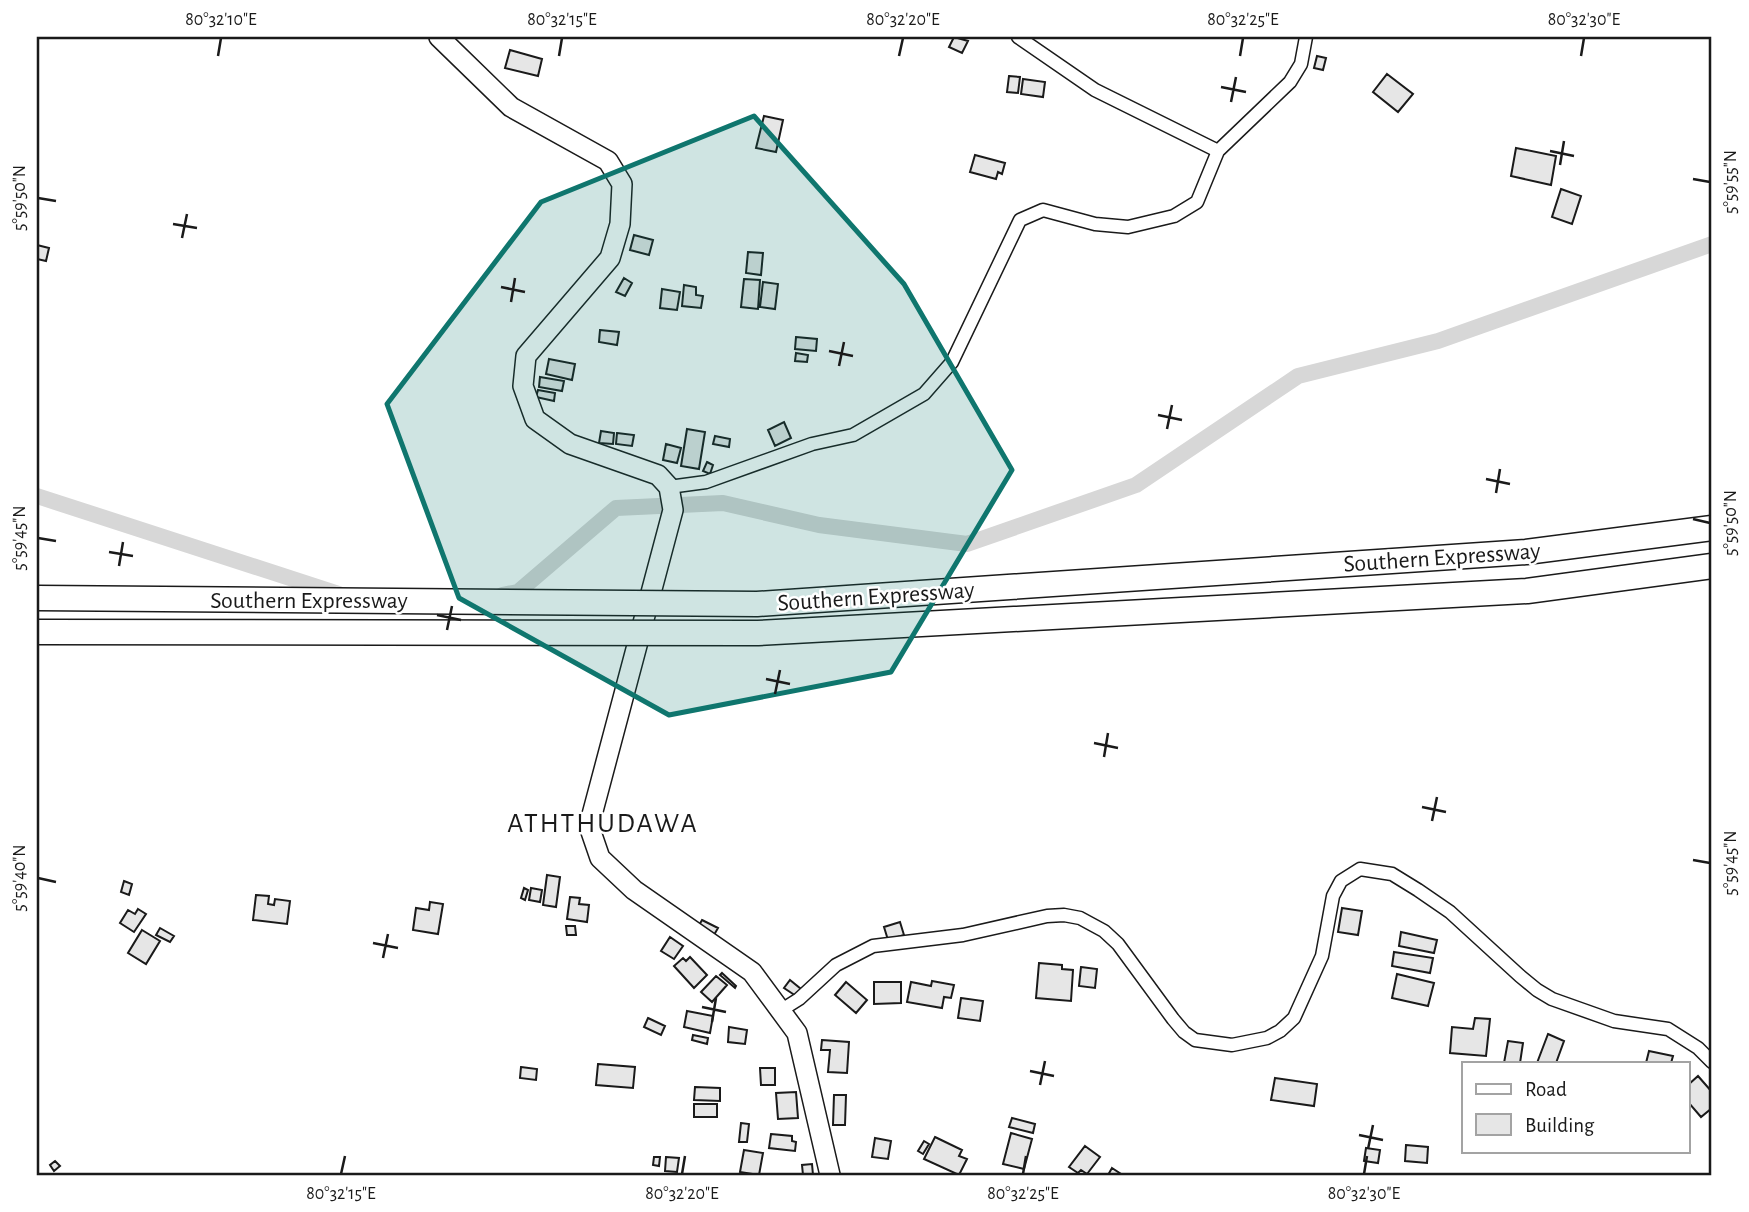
<svg xmlns="http://www.w3.org/2000/svg" width="1749" height="1212" viewBox="0 0 1749 1212" font-family="'Alegreya Sans',sans-serif">
  <style>
    .lines { fill: none; stroke-linecap: round; stroke-linejoin: round }
    .canal { stroke: #d7d7d7; stroke-width: 16 }
    .building { fill: #e6e6e6; stroke: #1a1a1a; stroke-width: 2 }
    .street-casing { stroke: #1a1a1a; stroke-width: 15 }
    .secondary-casing { stroke: #1a1a1a; stroke-width: 22 }
    .street { stroke: #fff; stroke-width: 12 }
    .secondary { stroke: #fff; stroke-width: 19 }
    .highway-bridge-casing { stroke: #1a1a1a; stroke-width: 27; stroke-linecap: butt }
    .highway-bridge { stroke: #fff; stroke-width: 24 }
    .marked { fill: #0f766e; fill-opacity: 0.2; stroke: #0f766e; stroke-width: 5; stroke-linejoin: round }
    .ticks { fill: none; stroke: #1a1a1a; stroke-width: 2.5 }
    .labels { text-anchor: middle; stroke-width: 5; stroke-linejoin: round; paint-order: stroke }
    .street-label { font-size: 24px; fill: #1a1a1a; stroke: #fff }
    .quarter-label { font-size: 28px; letter-spacing: 2px; fill: #1a1a1a; stroke: #fff }
    .neatline { fill: none; stroke: #1a1a1a; stroke-width: 2.5 }
    .ticks-label { font-size: 18px; text-anchor: middle; fill: #1a1a1a }
  </style>
  <rect width="100%" height="100%" fill="#fff"/>
  <g class="lines">
    <path class="canal" d="M 37,496 L 339,594
      M 502,595 L 518,592 L 616,508 L 723,503 L 819,525 L 967,544 L 1136,485 L 1298,376 L 1438,341 L 1712,244"/>
  </g>
  <path class="building" d="M 954,37 L 968,41 L 962,53 L 949,47 Z
    M 510,50 L 542,59 L 538,76 L 505,68 Z
    M 1317,56 L 1326,58 L 1323,70 L 1314,68 Z
    M 1387,74 L 1413,94 L 1398,112 L 1373,92 Z
    M 1009,76 L 1020,77 L 1018,93 L 1007,92 Z
    M 1023,79 L 1045,82 L 1043,97 L 1021,94 Z
    M 764,116 L 783,120 L 776,152 L 756,148 Z
    M 1516,148 L 1556,156 L 1551,185 L 1511,176 Z
    M 975,155 L 1005,163 L 1002,174 L 998,172 L 996,179 L 970,172 Z
    M 1561,189 L 1581,196 L 1572,224 L 1552,217 Z
    M 634,235 L 653,240 L 649,255 L 630,250 Z
    M 37,245 L 49,248 L 46,261 L 37,259 Z
    M 748,252 L 763,253 L 761,275 L 746,273 Z
    M 624,278 L 632,283 L 625,296 L 616,292 Z
    M 744,279 L 760,280 L 758,309 L 741,307 Z
    M 763,282 L 778,284 L 775,309 L 760,307 Z
    M 684,285 L 696,287 L 696,295 L 703,296 L 701,308 L 682,306 Z
    M 662,289 L 680,292 L 677,310 L 660,308 Z
    M 600,330 L 619,332 L 617,345 L 599,342 Z
    M 796,337 L 817,339 L 816,351 L 795,349 Z
    M 796,353 L 808,355 L 807,362 L 795,361 Z
    M 549,359 L 575,364 L 572,380 L 546,374 Z
    M 540,377 L 564,381 L 562,391 L 539,387 Z
    M 538,390 L 555,393 L 554,401 L 536,397 Z
    M 784,422 L 791,438 L 775,446 L 768,430 Z
    M 687,429 L 705,432 L 699,469 L 681,466 Z
    M 601,431 L 614,433 L 613,444 L 599,443 Z
    M 617,433 L 634,435 L 632,446 L 616,444 Z
    M 715,436 L 730,439 L 729,447 L 713,444 Z
    M 666,444 L 681,448 L 677,463 L 663,460 Z
    M 707,462 L 713,465 L 710,474 L 703,471 Z
    M 547,875 L 560,877 L 556,907 L 543,905 Z
    M 124,881 L 132,884 L 129,895 L 121,892 Z
    M 524,888 L 528,890 L 525,900 L 521,898 Z
    M 531,888 L 542,890 L 540,902 L 529,900 Z
    M 256,895 L 269,896 L 268,904 L 274,905 L 275,899 L 290,901 L 287,924 L 253,920 Z
    M 570,897 L 580,898 L 579,904 L 589,905 L 587,922 L 567,919 Z
    M 430,902 L 443,904 L 438,934 L 413,930 L 416,908 L 429,910 Z
    M 1342,908 L 1362,911 L 1358,935 L 1338,932 Z
    M 138,909 L 146,914 L 134,932 L 120,923 L 128,910 L 135,914 Z
    M 702,920 L 718,928 L 714,935 L 698,927 Z
    M 900,922 L 904,935 L 888,940 L 884,927 Z
    M 566,926 L 575,926 L 576,935 L 567,935 Z
    M 160,928 L 174,936 L 170,942 L 156,935 Z
    M 142,930 L 160,941 L 146,964 L 128,953 Z
    M 1401,932 L 1437,940 L 1434,953 L 1399,946 Z
    M 670,937 L 683,946 L 674,959 L 661,951 Z
    M 1394,952 L 1433,958 L 1430,973 L 1392,966 Z
    M 690,957 L 707,975 L 694,988 L 674,966 L 683,958 L 686,961 Z
    M 1039,963 L 1062,965 L 1062,969 L 1073,970 L 1071,1001 L 1036,998 Z
    M 1081,967 L 1097,969 L 1095,988 L 1079,986 Z
    M 722,973 L 736,986 L 735,988 L 720,975 Z
    M 1397,974 L 1434,983 L 1428,1006 L 1392,998 Z
    M 716,976 L 727,985 L 712,1002 L 701,992 Z
    M 790,980 L 801,989 L 796,996 L 784,988 Z
    M 932,981 L 954,985 L 951,998 L 944,997 L 942,1008 L 907,1002 L 911,982 L 931,986 Z
    M 846,982 L 867,1000 L 856,1013 L 835,995 Z
    M 874,982 L 901,982 L 901,1003 L 874,1004 Z
    M 961,998 L 983,1001 L 980,1021 L 958,1018 Z
    M 687,1011 L 713,1016 L 710,1033 L 684,1027 Z
    M 648,1018 L 665,1026 L 661,1035 L 644,1027 Z
    M 1475,1018 L 1490,1019 L 1486,1056 L 1450,1053 L 1452,1027 L 1473,1029 Z
    M 729,1027 L 747,1030 L 745,1044 L 728,1042 Z
    M 1548,1034 L 1564,1041 L 1556,1063 L 1537,1063 Z
    M 693,1035 L 708,1038 L 707,1044 L 692,1040 Z
    M 822,1040 L 849,1042 L 847,1073 L 828,1072 L 830,1050 L 821,1050 Z
    M 1508,1041 L 1523,1043 L 1520,1063 L 1504,1063 Z
    M 1649,1051 L 1673,1056 L 1671,1063 L 1646,1063 Z
    M 598,1064 L 635,1067 L 633,1088 L 596,1085 Z
    M 521,1067 L 537,1069 L 536,1080 L 520,1078 Z
    M 760,1068 L 775,1068 L 775,1085 L 761,1085 Z
    M 1698,1076 L 1712,1092 L 1712,1108 L 1701,1117 L 1688,1102 L 1688,1085 Z
    M 1275,1078 L 1317,1084 L 1314,1106 L 1271,1100 Z
    M 695,1087 L 720,1088 L 720,1101 L 694,1100 Z
    M 796,1092 L 798,1118 L 778,1119 L 776,1093 Z
    M 834,1095 L 846,1095 L 845,1125 L 833,1125 Z
    M 694,1104 L 717,1104 L 717,1117 L 694,1117 Z
    M 1012,1118 L 1035,1124 L 1033,1133 L 1009,1127 Z
    M 741,1123 L 749,1124 L 747,1142 L 739,1142 Z
    M 1011,1133 L 1032,1139 L 1024,1169 L 1003,1164 Z
    M 771,1134 L 792,1136 L 792,1141 L 796,1142 L 795,1151 L 769,1148 Z
    M 935,1137 L 962,1150 L 959,1156 L 967,1159 L 959,1175 L 924,1159 Z
    M 875,1138 L 891,1141 L 888,1159 L 872,1157 Z
    M 924,1141 L 929,1144 L 923,1154 L 918,1151 Z
    M 1406,1145 L 1428,1147 L 1427,1163 L 1405,1161 Z
    M 1085,1146 L 1100,1157 L 1087,1174 L 1081,1170 L 1078,1173 L 1069,1167 Z
    M 1366,1148 L 1380,1150 L 1378,1163 L 1364,1161 Z
    M 744,1150 L 763,1153 L 759,1175 L 740,1172 Z
    M 654,1157 L 660,1157 L 659,1166 L 653,1165 Z
    M 666,1157 L 679,1158 L 677,1172 L 665,1171 Z
    M 55,1161 L 60,1166 L 54,1171 L 50,1165 Z
    M 812,1164 L 813,1175 L 803,1175 L 802,1165 Z
    M 1112,1168 L 1121,1174 L 1120,1175 L 1108,1175 Z"/>
  <g class="lines">
    <defs>
      <path id="street" d="M 1018,37 L 1095,90 L 1218,151
        M 669,487 L 706,482 L 812,444 L 853,435 L 924,394 L 952,362 L 1020,220 L 1043,210 L 1095,224 L 1128,227 L 1174,216 L 1197,202 L 1218,151 L 1290,82 L 1301,64 L 1306,37
        M 780,1011 L 799,999 L 836,965 L 873,946 L 963,935 L 1047,916 L 1064,915 L 1080,918 L 1104,931 L 1118,944 L 1173,1019 L 1184,1032 L 1195,1040 L 1232,1045 L 1267,1038 L 1280,1031 L 1294,1018 L 1322,956 L 1333,896 L 1341,881 L 1360,869 L 1392,874 L 1418,890 L 1450,912 L 1520,976 L 1537,990 L 1552,999 L 1614,1021 L 1668,1029 L 1698,1048 L 1712,1062"/>
      <path id="secondary" d="M 439,37 L 511,107 L 608,161 L 622,184 L 620,224 L 610,258 L 526,356 L 523,386 L 535,419 L 570,444 L 658,475 L 669,487 L 673,510 L 589,826 L 600,858 L 634,890 L 752,972 L 797,1033 L 830,1175"/>
    </defs>
    <use href="#street" class="street-casing"/>
    <use href="#secondary" class="secondary-casing"/>
    <use href="#street" class="street"/>
    <use href="#secondary" class="secondary"/>
    <defs>
      <path id="highway-bridge" d="M 37,598 L 757,604 L 1526,552 L 1712,528
        M 37,632 L 758,633 L 1527,591 L 1712,566"/>
    </defs>
    <use href="#highway-bridge" class="highway-bridge-casing"/>
    <use href="#highway-bridge" class="highway-bridge"/>
  </g>
  <path class="marked" d="M 754,116 L 904,284 L 1012,470 L 891,672 L 669,715 L 459,598 L 387,404 L 541,202 Z"/>
  <path class="ticks" d="M 218,56 L 221,38M 559,56 L 562,38M 899,56 L 903,38M 1240,56 L 1243,38M 1581,56 L 1584,38M 1221,87 L 1246,92M 1231,102 L 1236,77M 1550,151 L 1574,156M 1560,165 L 1564,141M 1693,179 L 1710,182M 38,198 L 56,201M 173,224 L 197,228M 182,238 L 187,214M 501,287 L 525,292M 511,302 L 515,278M 829,351 L 853,356M 839,366 L 844,342M 1158,415 L 1182,420M 1167,429 L 1172,405M 1486,479 L 1510,484M 1496,493 L 1500,469M 1693,519 L 1710,523M 38,538 L 56,541M 109,552 L 133,556M 119,566 L 123,542M 437,615 L 461,620M 447,630 L 452,606M 766,679 L 790,684M 775,694 L 780,670M 1094,743 L 1118,748M 1104,757 L 1108,733M 1422,807 L 1446,812M 1432,821 L 1437,797M 1693,860 L 1710,863M 38,878 L 56,882M 373,943 L 398,948M 383,958 L 388,934M 702,1007 L 726,1012M 712,1022 L 716,998M 1030,1071 L 1054,1076M 1040,1085 L 1045,1061M 1359,1135 L 1383,1140M 1368,1149 L 1373,1125M 341,1174 L 345,1156M 682,1174 L 685,1156M 1023,1174 L 1026,1156M 1364,1174 L 1367,1156"/>
  <g class="labels">
    <g class="street-label">
      <text transform="translate(1442 557) rotate(-4)" y="8">Southern Expressway</text>
      <text transform="translate(876 596) rotate(-4)" y="8">Southern Expressway</text>
      <text x="309" y="608">Southern Expressway</text>
    </g>
    <g class="quarter-label">
      <text x="603" y="832">ATHTHUDAWA</text>
    </g>
  </g>
  <rect width="1749" height="1212" fill="none" stroke="#ffffff" stroke-width="77"/>
  <rect x="1462" y="1062" width="228" height="91" fill="#ffffff" stroke="#a3a3a3" stroke-width="2"/>
  <rect x="1476" y="1084" width="35" height="10" fill="#ffffff" stroke="#a3a3a3" stroke-width="2"/>
  <text x="1525" y="1096" font-size="21" fill="#1a1a1a">Road</text>
  <rect x="1476" y="1114" width="35" height="21" fill="#e6e6e6" stroke="#a3a3a3" stroke-width="2"/>
  <text x="1525" y="1132" font-size="21" fill="#1a1a1a">Building</text>
  <rect x="38" y="38" width="1672" height="1136" class="neatline"/>
  <g class="ticks-label">
    <text x="221" y="25">80°32'10"E</text>
    <text x="562" y="25">80°32'15"E</text>
    <text x="903" y="25">80°32'20"E</text>
    <text x="1243" y="25">80°32'25"E</text>
    <text x="1584" y="25">80°32'30"E</text>
    <text transform="translate(1730 182) rotate(-90)" y="6">5°59'55"N</text>
    <text transform="translate(19 198) rotate(-90)" y="6">5°59'50"N</text>
    <text transform="translate(1730 523) rotate(-90)" y="6">5°59'50"N</text>
    <text transform="translate(19 538) rotate(-90)" y="6">5°59'45"N</text>
    <text transform="translate(1730 863) rotate(-90)" y="6">5°59'45"N</text>
    <text transform="translate(19 878) rotate(-90)" y="6">5°59'40"N</text>
    <text x="341" y="1199">80°32'15"E</text>
    <text x="682" y="1199">80°32'20"E</text>
    <text x="1023" y="1199">80°32'25"E</text>
    <text x="1364" y="1199">80°32'30"E</text>
  </g>
</svg>
